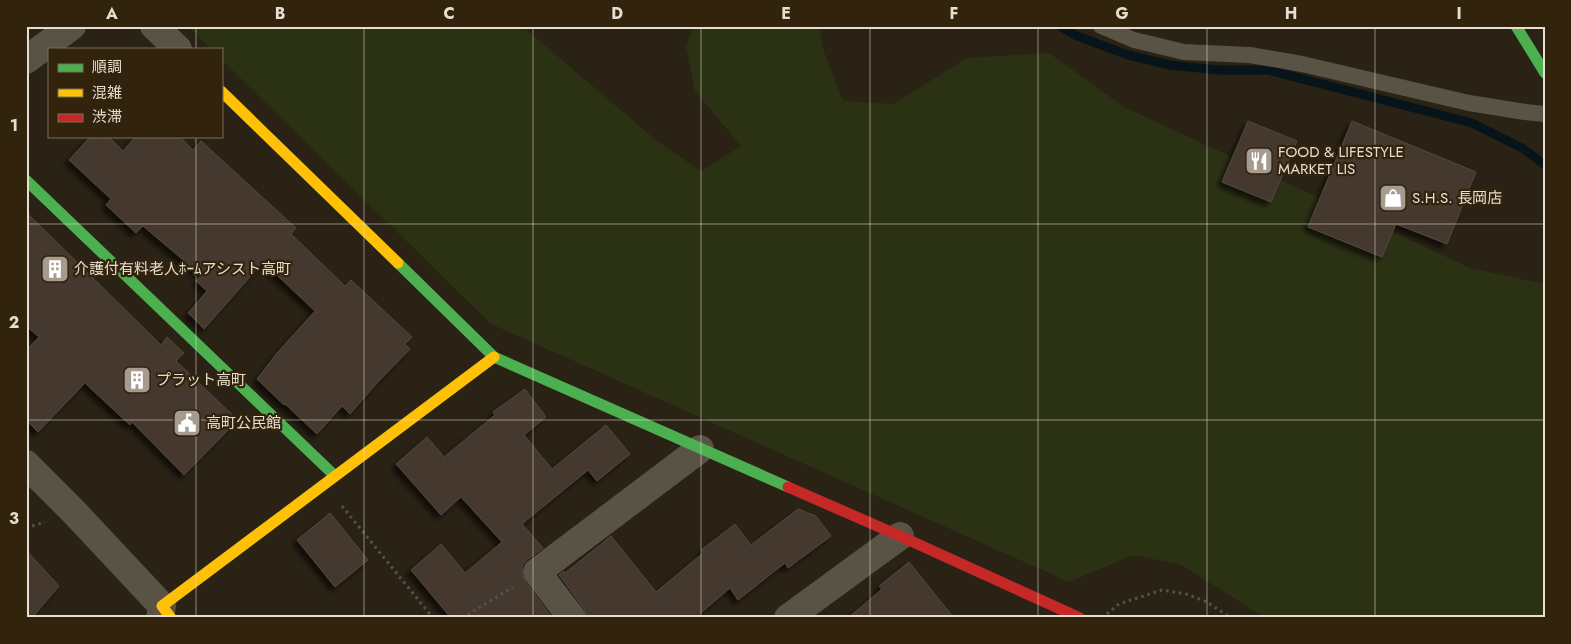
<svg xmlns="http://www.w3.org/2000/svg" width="1571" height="644" viewBox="0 0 1571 644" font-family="Jost,'Noto Sans JP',sans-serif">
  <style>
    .green { fill: #2b3214 }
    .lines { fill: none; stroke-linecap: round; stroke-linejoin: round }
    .stream { stroke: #07151a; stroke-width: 9 }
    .building { fill: #45392f; stroke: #514840; filter: url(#shadow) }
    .path { stroke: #585248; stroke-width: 3; stroke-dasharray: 2.5 4; stroke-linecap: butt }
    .lane { stroke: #595346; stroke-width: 16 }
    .street { stroke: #595346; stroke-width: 28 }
    .fast { stroke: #4caf50; stroke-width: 11 }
    .slow { stroke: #ffc107; stroke-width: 11 }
    .jam { stroke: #c62828; stroke-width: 11 }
    .grid { fill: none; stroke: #e7ded1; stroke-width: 1; stroke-opacity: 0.55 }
    .labels { text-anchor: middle; stroke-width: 4.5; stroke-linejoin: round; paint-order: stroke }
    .poi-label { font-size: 15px; fill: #e7ded1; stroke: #32230d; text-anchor: start }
    .neatline { fill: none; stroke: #e7ded1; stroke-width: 2 }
    .grid-label { font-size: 16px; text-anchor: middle; font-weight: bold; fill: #e7ded1 }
  </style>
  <defs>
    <filter id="shadow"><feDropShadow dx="-4.5" dy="4.5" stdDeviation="2.5" flood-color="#0009"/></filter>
  </defs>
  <rect width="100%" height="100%" fill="#2a2215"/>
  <path class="green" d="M 188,26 L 522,26 L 657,141 L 701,171 L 741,146 L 695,91 L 686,46 L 694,26 L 819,26 L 823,49 L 843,101 L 893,104 L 967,58 L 1049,53 L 1124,107 L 1470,268 L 1545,284 L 1545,618 L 1265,618 L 1182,565 L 1133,555 L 1069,582 L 491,324 L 221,59 L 221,49 L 211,49 Z"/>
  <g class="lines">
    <path class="stream" d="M 1060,26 L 1077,36 L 1128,55 L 1170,65 L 1219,70 L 1268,70 L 1472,123 L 1522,148 L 1545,165"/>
  </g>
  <path class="building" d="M 1248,121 L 1297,141 L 1271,202 L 1222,182 Z
    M 1352,121 L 1476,172 L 1447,244 L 1396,224 L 1382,257 L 1308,227 Z
    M 91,136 L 108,136 L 123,151 L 136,136 L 179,136 L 193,150 L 201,141 L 296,228 L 291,234 L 345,286 L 351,280 L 412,337 L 405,344 L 410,349 L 377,383 L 350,414 L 342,406 L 317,434 L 285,404 L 284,405 L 257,379 L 277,353 L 315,311 L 263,262 L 204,329 L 188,313 L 207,291 L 196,281 L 201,275 L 143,226 L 136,233 L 106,205 L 111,199 L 69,160 Z
    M 26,212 L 161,345 L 167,337 L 184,353 L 176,361 L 238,420 L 184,475 L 132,422 L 130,425 L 85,383 L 38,432 L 26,420 L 26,350 L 39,337 L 26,326 Z
    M 525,389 L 546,417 L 524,435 L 552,469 L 606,425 L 630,454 L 597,481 L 588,470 L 522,524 L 543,548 L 527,560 L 522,566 L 522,574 L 525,581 L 552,618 L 451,618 L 411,570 L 441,544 L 465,573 L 502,542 L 461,497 L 441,515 L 396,464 L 427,437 L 444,457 L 495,415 L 493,412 Z
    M 798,509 L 816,516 L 831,536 L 788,568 L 785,563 L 738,600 L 730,588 L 695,618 L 587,618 L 584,609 L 559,575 L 564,571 L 565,573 L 611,536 L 656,592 L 703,553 L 701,550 L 735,524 L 751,545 Z
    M 330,513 L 368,560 L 335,587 L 297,540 Z
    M 26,550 L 59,586 L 32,618 L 26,618 Z
    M 909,562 L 954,618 L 848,618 L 882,589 L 879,586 Z"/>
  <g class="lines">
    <path class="path" d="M 342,506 L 433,618
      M 26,528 L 45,522
      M 1107,614 L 1119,604 L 1162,590 L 1186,594 L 1207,602 L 1231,618
      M 462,618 L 513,587"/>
    <path class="lane" d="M 1101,26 L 1134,40 L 1184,52 L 1250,55 L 1302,64 L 1469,103 L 1525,112 L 1545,114"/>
    <path class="street" d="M 154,26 L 178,49
      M 26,60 L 72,26
      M 26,464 L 74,512 L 162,606 L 160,618
      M 572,618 L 537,572 L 700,449
      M 788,618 L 900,536"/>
    <path class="fast" d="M 1516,26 L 1545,73
      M 26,180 L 335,476
      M 398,263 L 494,357 L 788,487"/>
    <path class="slow" d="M 221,91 L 398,263
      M 171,618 L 162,606 L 494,357"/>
    <path class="jam" d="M 788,487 L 900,536 L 1080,618"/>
  </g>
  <path class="grid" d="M 196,26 L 196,49M 364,26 L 364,618M 533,26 L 533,618M 701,26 L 701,618M 870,26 L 870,618M 1038,26 L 1038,618M 1207,26 L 1207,618M 1375,26 L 1375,618M 196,136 L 196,618M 26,224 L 1545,224M 26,420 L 1545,420"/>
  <defs>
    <symbol id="restaurant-square" viewBox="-11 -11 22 22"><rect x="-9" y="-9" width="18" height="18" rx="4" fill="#a59c8f" stroke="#32230d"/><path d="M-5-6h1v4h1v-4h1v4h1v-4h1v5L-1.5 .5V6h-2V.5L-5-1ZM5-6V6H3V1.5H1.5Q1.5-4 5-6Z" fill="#fff"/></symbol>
    <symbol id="shop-square" viewBox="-11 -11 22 22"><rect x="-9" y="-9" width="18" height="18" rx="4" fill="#a59c8f" stroke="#32230d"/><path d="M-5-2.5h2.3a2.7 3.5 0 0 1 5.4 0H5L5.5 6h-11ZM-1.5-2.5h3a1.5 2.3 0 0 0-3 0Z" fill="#fff"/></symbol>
    <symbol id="building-square" viewBox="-11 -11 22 22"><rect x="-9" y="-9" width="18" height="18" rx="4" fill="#a59c8f" stroke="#32230d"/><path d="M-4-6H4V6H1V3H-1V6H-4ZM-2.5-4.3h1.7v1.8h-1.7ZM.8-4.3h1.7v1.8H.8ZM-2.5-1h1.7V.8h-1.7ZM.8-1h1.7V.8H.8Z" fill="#fff"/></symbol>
    <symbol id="civic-square" viewBox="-11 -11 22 22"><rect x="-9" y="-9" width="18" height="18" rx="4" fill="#a59c8f" stroke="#32230d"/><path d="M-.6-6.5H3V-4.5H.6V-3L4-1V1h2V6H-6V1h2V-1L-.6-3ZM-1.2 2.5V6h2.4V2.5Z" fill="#fff"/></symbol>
  </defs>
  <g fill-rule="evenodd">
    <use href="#restaurant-square" x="1243" y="145" width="32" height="32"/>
    <use href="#shop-square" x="1377" y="182" width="32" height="32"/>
    <use href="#building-square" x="39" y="253" width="32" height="32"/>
    <use href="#building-square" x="121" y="364" width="32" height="32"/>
    <use href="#civic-square" x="171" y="407" width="32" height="32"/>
  </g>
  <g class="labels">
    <g class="poi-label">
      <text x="1278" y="157">FOOD &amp; LIFESTYLE<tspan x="1278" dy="17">MARKET LIS</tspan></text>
      <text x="1412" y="203">S.H.S. 長岡店</text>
      <text x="74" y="274">介護付有料老人ﾎｰﾑアシスト高町</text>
      <text x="156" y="385">プラット高町</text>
      <text x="206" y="428">高町公民館</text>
    </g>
  </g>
  <rect width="1571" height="644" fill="none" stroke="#32230d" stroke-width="55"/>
  <rect x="48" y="48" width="175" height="90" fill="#32230d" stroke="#7a6e5b"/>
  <rect x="58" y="64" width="25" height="8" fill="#4caf50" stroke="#7a6e5b"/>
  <text x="92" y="72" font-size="15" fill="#e7ded1">順調</text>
  <rect x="58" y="89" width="25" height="8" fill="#ffc107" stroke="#7a6e5b"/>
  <text x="92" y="98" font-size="15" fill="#e7ded1">混雑</text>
  <rect x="58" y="114" width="25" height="8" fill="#c62828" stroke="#7a6e5b"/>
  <text x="92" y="122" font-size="15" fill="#e7ded1">渋滞</text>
  <rect x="28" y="28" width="1516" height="588" class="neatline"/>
  <g class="grid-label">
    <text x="112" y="19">A</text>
    <text x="280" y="19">B</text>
    <text x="449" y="19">C</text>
    <text x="617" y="19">D</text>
    <text x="786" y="19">E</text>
    <text x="954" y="19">F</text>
    <text x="1122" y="19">G</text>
    <text x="1291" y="19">H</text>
    <text x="1459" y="19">I</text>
    <text x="14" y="131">1</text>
    <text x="14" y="328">2</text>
    <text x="14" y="524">3</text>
  </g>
</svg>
